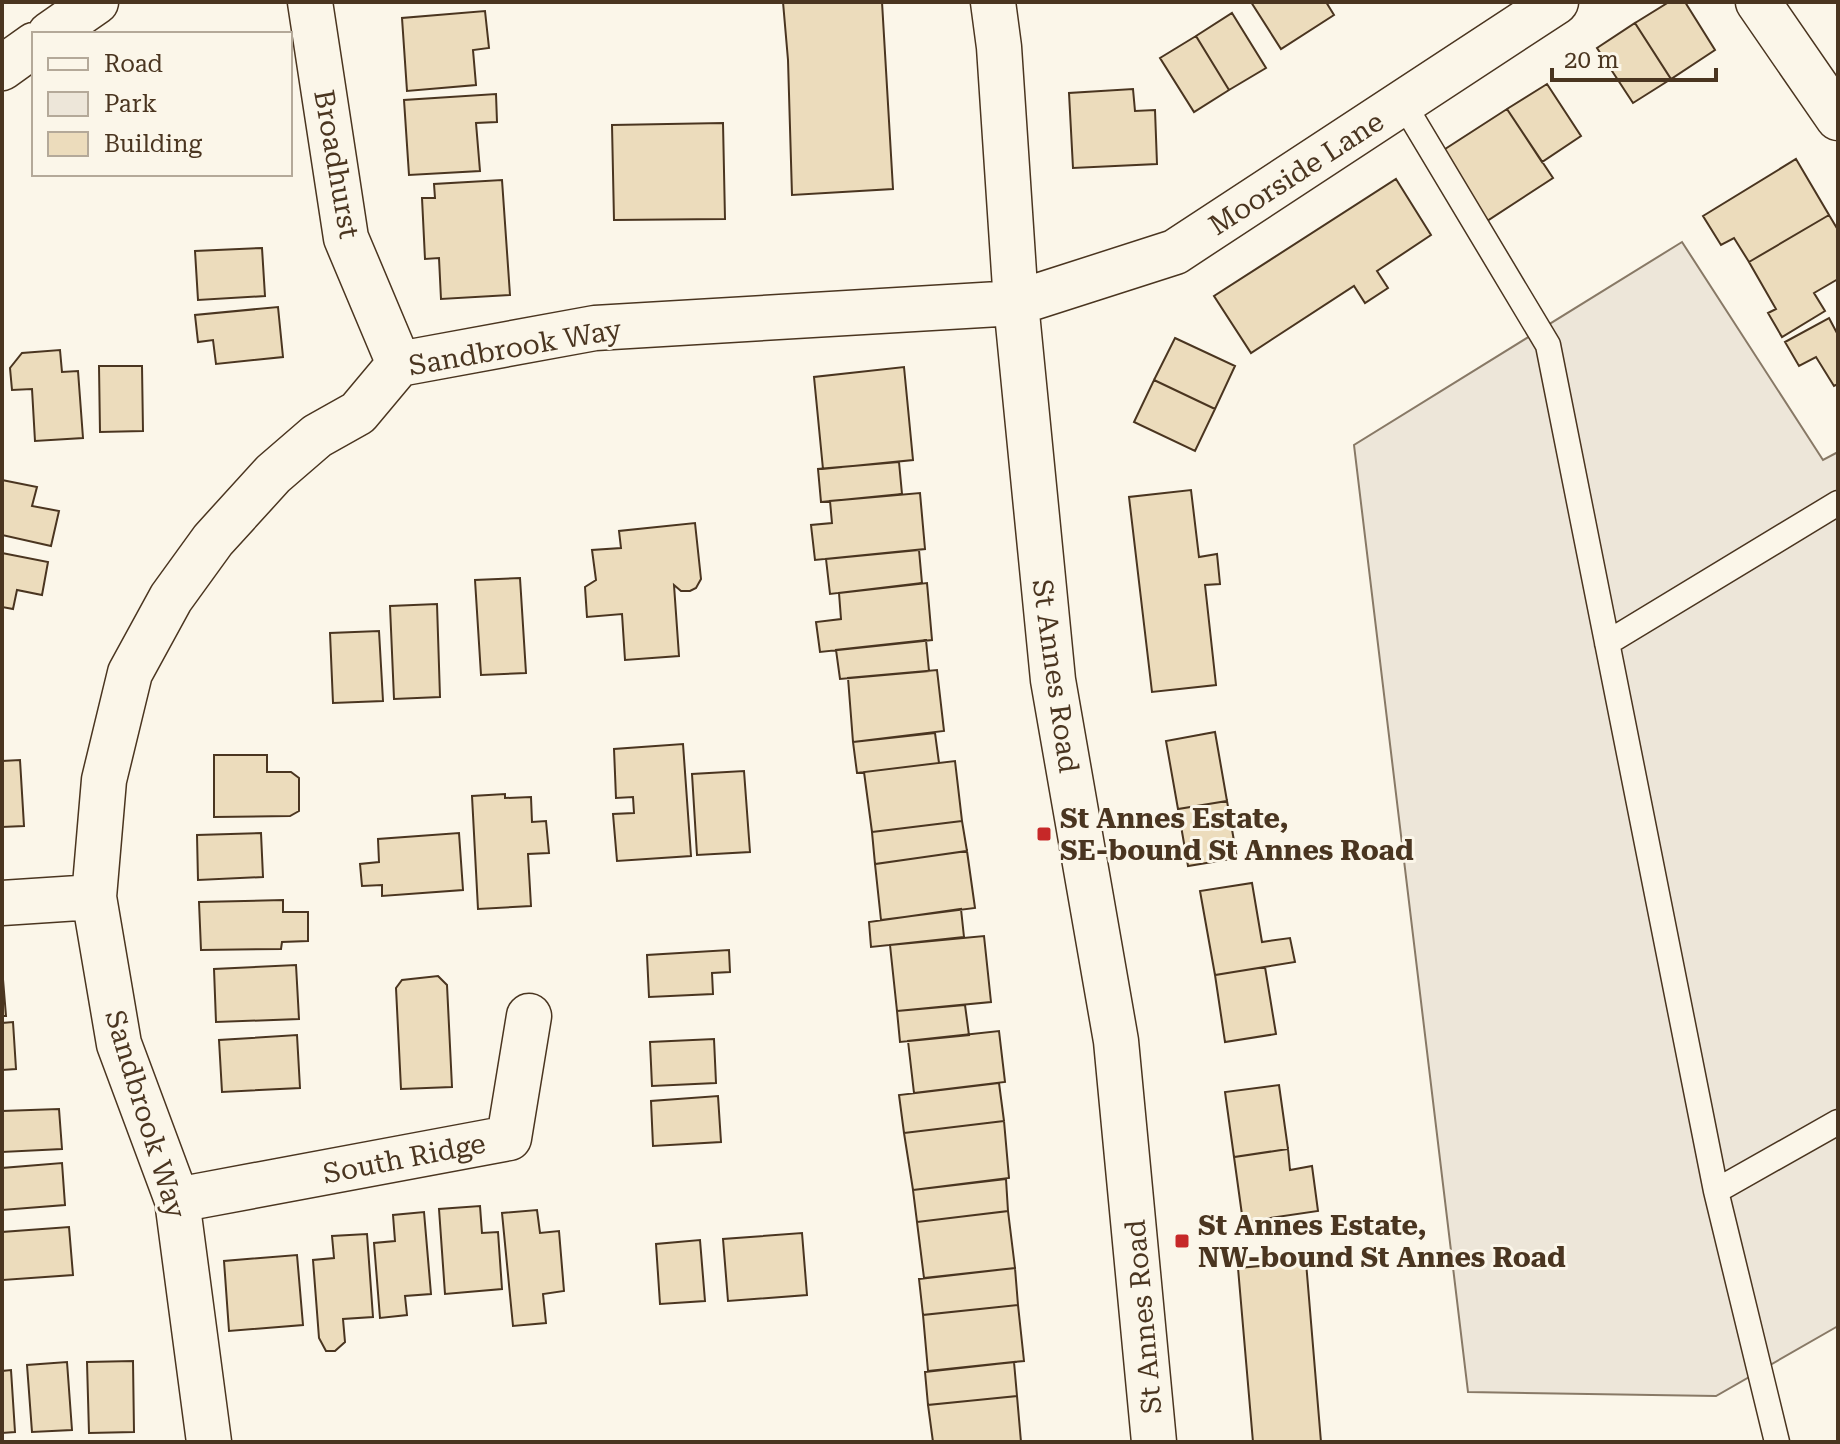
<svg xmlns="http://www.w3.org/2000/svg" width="1840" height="1444" viewBox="0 0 1840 1444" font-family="'Roboto Serif',serif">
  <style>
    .green { fill: #ede6d9; stroke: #887966; stroke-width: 2 }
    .building { fill: #ecdcbc; stroke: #4a3520; stroke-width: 2 }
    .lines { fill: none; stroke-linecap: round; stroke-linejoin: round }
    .lane-casing { stroke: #4a3520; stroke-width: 27 }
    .street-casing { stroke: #4a3520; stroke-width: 47 }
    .lane { stroke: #fbf6e9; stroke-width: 24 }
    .street { stroke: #fbf6e9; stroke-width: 44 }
    .poi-dot { fill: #c62828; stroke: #fbf6e9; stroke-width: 3 }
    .labels { text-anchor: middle; stroke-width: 6; stroke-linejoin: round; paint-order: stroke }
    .street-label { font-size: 28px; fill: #4a3520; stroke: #fbf6e9 }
    .poi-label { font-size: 28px; font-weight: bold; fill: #4a3520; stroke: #fbf6e9; text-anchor: start }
  </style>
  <rect width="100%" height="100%" fill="#fbf6e9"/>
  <path class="green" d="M 1682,242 L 1823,460 L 1838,452 L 1838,1326 L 1716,1396 L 1468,1392 L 1354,445 Z"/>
  <path class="building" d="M 783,2 L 882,2 L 893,189 L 792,195 L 788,60 Z
    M 1251,2 L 1326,2 L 1334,15 L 1281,49 Z
    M 1669,2 L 1685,2 L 1715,50 L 1671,79 L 1635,23 Z
    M 485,11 L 489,48 L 473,50 L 476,85 L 407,91 L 402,18 Z
    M 1232,13 L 1266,68 L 1229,90 L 1196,36 Z
    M 1635,23 L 1671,79 L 1633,103 L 1597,48 Z
    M 1196,36 L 1229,90 L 1194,112 L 1160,58 Z
    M 1547,84 L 1581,136 L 1542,162 L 1507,109 Z
    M 1133,89 L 1135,111 L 1155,110 L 1157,164 L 1073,168 L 1069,93 Z
    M 496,94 L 497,122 L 476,123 L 480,171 L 409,175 L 404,100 Z
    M 1507,109 L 1553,178 L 1487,221 L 1442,151 Z
    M 723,123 L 725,219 L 614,220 L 612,125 Z
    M 1796,159 L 1829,215 L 1749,262 L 1734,238 L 1721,245 L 1703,216 Z
    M 1396,179 L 1431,235 L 1377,271 L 1388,288 L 1365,303 L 1354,286 L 1251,353 L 1214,296 Z
    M 502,180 L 510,295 L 441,299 L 439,258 L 425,259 L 422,198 L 435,198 L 434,184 Z
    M 1829,215 L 1838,230 L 1838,279 L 1814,293 L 1825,311 L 1782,337 L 1768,313 L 1776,309 L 1749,262 Z
    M 262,248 L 265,296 L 198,300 L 195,251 Z
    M 278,307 L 283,357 L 216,364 L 213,340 L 198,342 L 195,315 Z
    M 1829,318 L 1838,335 L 1838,384 L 1834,386 L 1816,357 L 1799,366 L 1785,342 Z
    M 1175,338 L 1235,366 L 1215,409 L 1154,380 Z
    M 60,350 L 62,372 L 78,371 L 83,438 L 35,441 L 32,389 L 12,390 L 10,368 L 22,353 Z
    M 99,366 L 142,366 L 143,431 L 100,432 Z
    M 904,367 L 913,460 L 823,469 L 814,377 Z
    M 1154,380 L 1215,409 L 1195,451 L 1134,422 Z
    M 899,462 L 902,494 L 821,502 L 818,469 Z
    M 2,480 L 37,487 L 32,506 L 59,511 L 51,546 L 2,535 Z
    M 1191,490 L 1199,557 L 1217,554 L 1220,584 L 1205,585 L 1216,685 L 1152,692 L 1129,497 Z
    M 920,493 L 925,549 L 815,560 L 811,525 L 832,523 L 830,501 Z
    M 695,523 L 701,579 L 696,588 L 690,591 L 681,591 L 674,585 L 679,656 L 625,660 L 622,614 L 587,617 L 585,587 L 596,580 L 592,550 L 621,548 L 619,531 Z
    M 919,550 L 922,583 L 830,594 L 826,559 Z
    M 2,553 L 48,562 L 42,595 L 17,590 L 13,609 L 2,607 Z
    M 520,578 L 526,673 L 481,675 L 475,580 Z
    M 927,583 L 932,640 L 820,652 L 816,622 L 841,619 L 839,593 Z
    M 437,604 L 440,697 L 394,699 L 390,606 Z
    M 379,631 L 383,701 L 333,703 L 330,633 Z
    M 926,640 L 929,671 L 840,679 L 836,650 Z
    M 937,670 L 944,731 L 853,742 L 848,678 Z
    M 1215,732 L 1227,801 L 1178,809 L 1166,741 Z
    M 935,733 L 939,763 L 857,773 L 853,742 Z
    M 683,744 L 691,856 L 617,861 L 613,814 L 634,813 L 633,797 L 616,798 L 614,749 Z
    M 214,755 L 267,755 L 267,772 L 291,772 L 299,778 L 299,811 L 290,816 L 214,817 Z
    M 20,760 L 24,826 L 2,827 L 2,761 Z
    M 955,761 L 962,821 L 872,832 L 864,772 Z
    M 744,771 L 750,852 L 697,855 L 692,774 Z
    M 505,794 L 505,798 L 531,797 L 532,822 L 546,821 L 549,853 L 528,854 L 531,906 L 478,909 L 472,796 Z
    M 1227,801 L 1237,858 L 1188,866 L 1178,809 Z
    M 962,821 L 967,851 L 875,864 L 872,832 Z
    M 261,833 L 263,877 L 198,880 L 197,835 Z
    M 459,833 L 463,890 L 382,896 L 382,885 L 362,886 L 360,864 L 379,862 L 378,839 Z
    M 967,851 L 975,908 L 881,920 L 875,864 Z
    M 1252,883 L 1262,942 L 1290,938 L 1295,962 L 1215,975 L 1200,891 Z
    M 283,900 L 283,912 L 308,912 L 308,941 L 282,942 L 281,949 L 201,950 L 199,902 Z
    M 961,909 L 964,937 L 871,947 L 869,922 Z
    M 984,936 L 991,1002 L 897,1011 L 890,945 Z
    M 729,950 L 730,972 L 712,973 L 713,994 L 649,997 L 647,955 Z
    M 296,965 L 299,1019 L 216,1022 L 214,969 Z
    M 2,967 L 6,1016 L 2,1016 Z
    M 1265,967 L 1276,1034 L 1225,1042 L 1215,975 Z
    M 438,976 L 447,985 L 452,1087 L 401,1089 L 396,988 L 402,980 Z
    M 965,1005 L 969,1035 L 900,1042 L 897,1011 Z
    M 13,1022 L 16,1069 L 2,1070 L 2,1023 Z
    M 999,1031 L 1005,1082 L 914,1093 L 908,1041 Z
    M 297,1035 L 300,1088 L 222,1092 L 219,1040 Z
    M 714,1039 L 716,1083 L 652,1086 L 650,1042 Z
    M 999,1083 L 1004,1121 L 904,1133 L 899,1095 Z
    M 1279,1085 L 1288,1149 L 1234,1157 L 1225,1092 Z
    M 718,1096 L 721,1142 L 653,1146 L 651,1101 Z
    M 59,1109 L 62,1149 L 2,1152 L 2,1111 Z
    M 1004,1121 L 1009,1178 L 913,1190 L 904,1133 Z
    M 1288,1149 L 1290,1170 L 1312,1166 L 1318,1211 L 1243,1222 L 1234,1157 Z
    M 62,1163 L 65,1205 L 2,1210 L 2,1168 Z
    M 1006,1179 L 1008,1211 L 917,1222 L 913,1190 Z
    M 480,1206 L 482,1233 L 498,1232 L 502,1289 L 445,1294 L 439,1209 Z
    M 537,1210 L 540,1233 L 559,1231 L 564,1291 L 543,1294 L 546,1323 L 513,1326 L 502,1213 Z
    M 1008,1211 L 1015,1268 L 924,1278 L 917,1222 Z
    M 424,1212 L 431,1294 L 405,1296 L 407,1315 L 380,1318 L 374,1243 L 395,1241 L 393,1215 Z
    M 69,1227 L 73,1275 L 3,1280 L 2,1232 Z
    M 802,1233 L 807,1295 L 728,1301 L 723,1239 Z
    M 367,1234 L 373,1317 L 343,1319 L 345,1342 L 335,1351 L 326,1351 L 319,1338 L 313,1260 L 334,1258 L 332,1236 Z
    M 700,1240 L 705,1301 L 660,1304 L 656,1244 Z
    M 297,1255 L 303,1325 L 229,1331 L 224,1261 Z
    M 1306,1262 L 1321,1442 L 1253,1442 L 1238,1268 Z
    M 1015,1268 L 1018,1305 L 923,1315 L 919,1279 Z
    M 1018,1305 L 1024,1361 L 928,1371 L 923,1315 Z
    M 133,1361 L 134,1432 L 89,1433 L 87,1362 Z
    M 67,1362 L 72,1430 L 32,1432 L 27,1365 Z
    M 1014,1362 L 1017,1396 L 928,1405 L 925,1372 Z
    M 11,1370 L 15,1432 L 2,1433 L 2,1371 Z
    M 1017,1396 L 1021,1442 L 933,1442 L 928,1405 Z"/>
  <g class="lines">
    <defs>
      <path id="lane" d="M 1403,103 L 1548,345 L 1716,1191 L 1777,1442
        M 1607,643 L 1838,503
        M 1716,1191 L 1838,1122"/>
      <path id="street" d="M 310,2 L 346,238 L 399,364
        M 993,2 L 999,47 L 1016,303 L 1053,680 L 1116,1041 L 1154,1442
        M 1758,2 L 1838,118
        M 50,34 L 96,2
        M 2,68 L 34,45
        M 2,903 L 94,897
        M 177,1200 L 509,1138 L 529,1016
        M 209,1442 L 177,1200 L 119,1044 L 94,897 L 104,780 L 130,673 L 171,598 L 213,540 L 273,474 L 317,436 L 358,413 L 399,364 L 595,328 L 1016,303 L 1175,252 L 1556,2"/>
    </defs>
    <use href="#lane" class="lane-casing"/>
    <use href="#street" class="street-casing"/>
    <use href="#lane" class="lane"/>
    <use href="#street" class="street"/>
  </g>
  <g class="poi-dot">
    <rect x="1036" y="826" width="16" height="16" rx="4"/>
    <rect x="1174" y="1233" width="16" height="16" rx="4"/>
  </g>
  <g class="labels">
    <g class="street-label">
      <text transform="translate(337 164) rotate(80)" y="10">Broadhurst</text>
      <text transform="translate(1296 173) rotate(-33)" y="10">Moorside Lane</text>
      <text transform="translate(515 347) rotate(-10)" y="10">Sandbrook Way</text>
      <text transform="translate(1056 676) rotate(82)" y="10">St Annes Road</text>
      <text transform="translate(146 1114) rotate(73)" y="10">Sandbrook Way</text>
      <text transform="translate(404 1158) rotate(-11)" y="10">South Ridge</text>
      <text transform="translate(1143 1317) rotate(-95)" y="10">St Annes Road</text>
    </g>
    <g class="poi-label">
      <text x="1060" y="828">St Annes Estate,<tspan x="1060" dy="32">SE-bound St Annes Road</tspan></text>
      <text x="1198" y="1235">St Annes Estate,<tspan x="1198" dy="32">NW-bound St Annes Road</tspan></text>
    </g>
  </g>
  <rect width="1840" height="1444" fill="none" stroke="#4a3520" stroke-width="8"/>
  <rect x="32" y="32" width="260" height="144" fill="#fbf6e9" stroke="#b4a999" stroke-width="2"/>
  <rect x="48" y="58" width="40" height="12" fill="#fbf6e9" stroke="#b4a999" stroke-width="2"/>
  <text x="104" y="72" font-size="24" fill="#4a3520">Road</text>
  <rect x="48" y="92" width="40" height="24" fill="#ede6d9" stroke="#b4a999" stroke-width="2"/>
  <text x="104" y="112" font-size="24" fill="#4a3520">Park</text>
  <rect x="48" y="132" width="40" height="24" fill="#ecdcbc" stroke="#b4a999" stroke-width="2"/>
  <text x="104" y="152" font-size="24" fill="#4a3520">Building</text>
  <path d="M1552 68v12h164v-12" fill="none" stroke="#4a3520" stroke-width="4"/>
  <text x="1564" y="68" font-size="24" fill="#4a3520" stroke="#fbf6e9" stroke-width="6" paint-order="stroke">20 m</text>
</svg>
